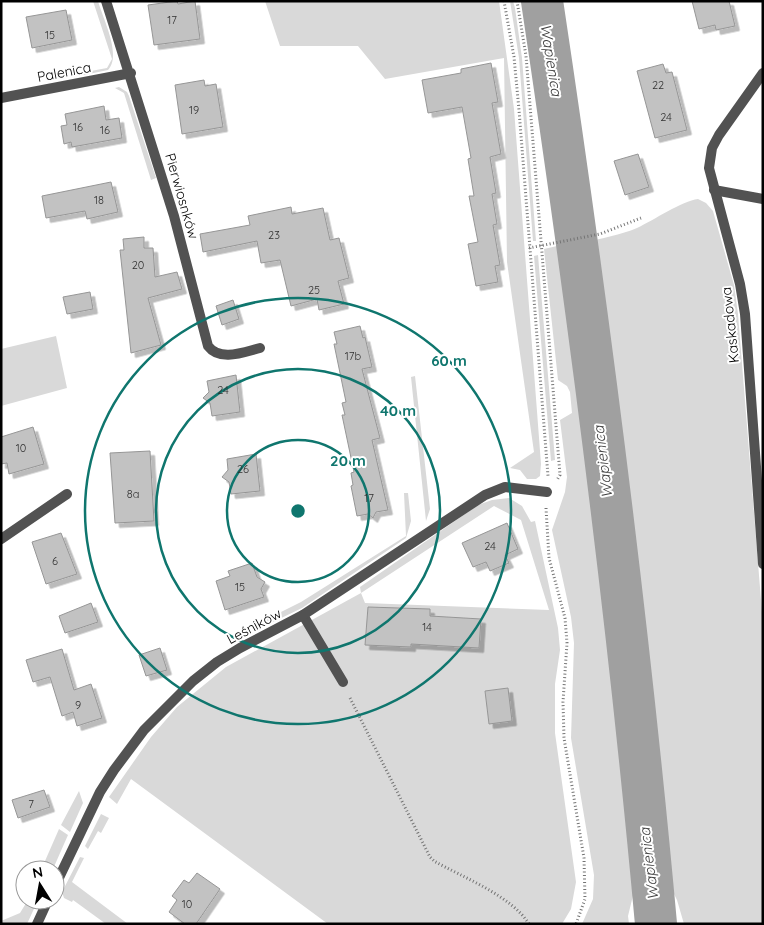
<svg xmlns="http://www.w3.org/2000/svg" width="764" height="925" viewBox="0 0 764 925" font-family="Quicksand,sans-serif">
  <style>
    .green { fill: #d9d9d9; fill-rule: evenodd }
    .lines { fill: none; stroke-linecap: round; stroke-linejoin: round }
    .river { stroke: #a0a0a0; stroke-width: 42 }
    .building { fill: #c2c2c2; stroke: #969696; filter: url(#shadow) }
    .path { stroke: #747474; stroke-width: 3; stroke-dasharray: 1 2.5; stroke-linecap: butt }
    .lane { stroke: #525252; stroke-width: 10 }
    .street { stroke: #525252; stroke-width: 10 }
    .ring { fill: none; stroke: #0f766e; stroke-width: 2.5 }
    .labels { text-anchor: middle; stroke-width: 4; stroke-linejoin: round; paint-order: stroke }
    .number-label { font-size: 11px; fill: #303030 }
    .street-label { font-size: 14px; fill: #000; stroke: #fff }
    .water-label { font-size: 15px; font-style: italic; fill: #414141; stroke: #fff }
    .centre { fill: #0f766e; stroke: #fff; stroke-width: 2.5 }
    .ring-label { font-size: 15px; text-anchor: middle; font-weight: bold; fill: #0f766e; stroke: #fff; stroke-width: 4; stroke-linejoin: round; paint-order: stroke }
  </style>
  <defs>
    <filter id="shadow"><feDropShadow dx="4.5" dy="4.5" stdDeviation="0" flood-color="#0004"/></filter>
  </defs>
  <rect width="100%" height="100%" fill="#fff"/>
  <path class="green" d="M 93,1 L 98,1 C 103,19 122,55 108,70 L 84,75 L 80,73 L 107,68 L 112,59 Z
    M 265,1 L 499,1 L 514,109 L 541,464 L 540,476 L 536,479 L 527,479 L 520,470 L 510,468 L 534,452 L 507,262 L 504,58 L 385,79 L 358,46 L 280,46 Z
    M 510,1 L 513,1 L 515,8 L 522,58 L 536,241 L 533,241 L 519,58 Z
    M 119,87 L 127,92 L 129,96 L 156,178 L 151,180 L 124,93 L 115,88 Z
    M 698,199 L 706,203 L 713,211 L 734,285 L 738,314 L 763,625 L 763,924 L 684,924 L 677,900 L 663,872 L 647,724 L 584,243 C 601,238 621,235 637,228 C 654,220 682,201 698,199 Z
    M 570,243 L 638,875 L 628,916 L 629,924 L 582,924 L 593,899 L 594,875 L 571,738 L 574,643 L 571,617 L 552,530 L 565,492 L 567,477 L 560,420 L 572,413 L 570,392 L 567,386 L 558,380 L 544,249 Z
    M 538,255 L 555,460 L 551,461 L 534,256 Z
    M 56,336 L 67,388 L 1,406 L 1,349 Z
    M 415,376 L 430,509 L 426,521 L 411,377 Z
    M 404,493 L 408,493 L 411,521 L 406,538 L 302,608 L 271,623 L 265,620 L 301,602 L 406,536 Z
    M 509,498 L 522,506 L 531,522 L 535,521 L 558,628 L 560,650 L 555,684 L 555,733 L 576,882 L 571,909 L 562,924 L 328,924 L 131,779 L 117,804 L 109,797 L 151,737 L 177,707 L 226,667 L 361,593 L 360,587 L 478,505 L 492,500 ZM 494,506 L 521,520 L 549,610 L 365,603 L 361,593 Z
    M 79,791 L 83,803 L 70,832 L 61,825 Z
    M 101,814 L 109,818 L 101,833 L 98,831 L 88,849 L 85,846 Z
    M 59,829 L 68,835 L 53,869 L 45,861 Z
    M 80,857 L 84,858 L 72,882 L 128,924 L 106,924 L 73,900 L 72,902 L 64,898 L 62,892 Z
    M 28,900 L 38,900 L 27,924 L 1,924 L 1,921 L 20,913 Z"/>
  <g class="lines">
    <path class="river" d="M 542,1 C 588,307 628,615 656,924"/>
  </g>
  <path class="building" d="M 177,1 L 178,4 L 195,1 L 200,39 L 154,45 L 148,5 Z
    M 692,1 L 729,1 L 735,26 L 716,30 L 715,25 L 699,29 Z
    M 66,10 L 72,40 L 32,48 L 26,17 Z
    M 491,63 L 498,102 L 492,103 L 501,154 L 490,157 L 496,193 L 492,194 L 497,224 L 493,225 L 500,265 L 495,266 L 498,282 L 476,286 L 468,244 L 478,242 L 469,196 L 474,196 L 468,159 L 471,158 L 462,107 L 428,113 L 422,80 L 461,73 L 461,69 Z
    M 663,64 L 666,73 L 672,72 L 687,130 L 655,138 L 637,71 Z
    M 204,80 L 205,86 L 216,84 L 223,127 L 182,134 L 175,85 Z
    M 104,106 L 106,120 L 119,118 L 122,138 L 72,147 L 71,142 L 64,144 L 61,126 L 67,125 L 65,114 Z
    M 638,154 L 649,187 L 625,195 L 614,161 Z
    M 111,182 L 118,212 L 87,219 L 85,211 L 46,218 L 42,196 Z
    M 291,207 L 292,214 L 323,208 L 330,240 L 339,238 L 349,278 L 338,281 L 344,304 L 319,310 L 317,299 L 291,306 L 280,260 L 261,263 L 257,241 L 203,252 L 200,234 L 250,225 L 248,216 Z
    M 144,237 L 144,248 L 153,248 L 155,277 L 177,272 L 182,289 L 148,298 L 161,345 L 131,353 L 120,250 L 124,250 L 123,239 Z
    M 90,292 L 93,309 L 67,314 L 63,297 Z
    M 233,300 L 239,319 L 222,325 L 216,306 Z
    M 360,326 L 363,338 L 365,337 L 372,367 L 362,369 L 380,438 L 372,440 L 388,510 L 376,512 L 373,518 L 368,514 L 357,516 L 351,486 L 353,485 L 351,473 L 354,472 L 342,415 L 345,415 L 342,403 L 346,402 L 334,344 L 337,344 L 334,332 Z
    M 236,375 L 240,412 L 212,416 L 210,403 L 203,398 L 209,392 L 207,381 Z
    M 33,427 L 44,464 L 9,474 L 7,463 L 1,464 L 1,437 Z
    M 150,451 L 154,521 L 115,523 L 110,453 Z
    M 256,454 L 260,491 L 231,494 L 229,482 L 222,477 L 228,470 L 227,459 Z
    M 507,523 L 518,549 L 505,555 L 509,563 L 490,571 L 486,562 L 473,567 L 462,543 Z
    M 61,533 L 77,574 L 46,584 L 32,542 Z
    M 252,563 L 257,577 L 265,582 L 261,589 L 264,597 L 225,610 L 216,581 L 230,576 L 228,571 Z
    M 91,603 L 98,622 L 65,633 L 59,616 Z
    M 368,607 L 430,609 L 430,616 L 481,619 L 479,648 L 411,644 L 411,647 L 365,645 Z
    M 160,648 L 167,670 L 146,676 L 139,655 Z
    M 62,649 L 74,690 L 91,684 L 102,718 L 77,726 L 73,712 L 62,716 L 50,677 L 33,682 L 26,660 Z
    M 508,688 L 512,721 L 489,724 L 485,691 Z
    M 44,790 L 50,807 L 18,818 L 12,800 Z
    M 197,873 L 220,889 L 196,924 L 185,924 L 169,912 L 177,900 L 172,896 L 184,880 L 189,883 Z"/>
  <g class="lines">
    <path class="path" d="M 504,1 L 514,57 L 519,110 L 548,476
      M 517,1 L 526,56 L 560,475 L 557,480
      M 529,248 L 600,234 L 641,218
      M 546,508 L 549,558 L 565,618 L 567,643 L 563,702 L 564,738 L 584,858 L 585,899 L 576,924
      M 350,698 L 430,857 L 434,861 C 462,877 512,896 529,924"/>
    <path class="lane" d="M 714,190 L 763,199
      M 303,615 L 343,682"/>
    <path class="street" d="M 106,1 L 174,216 L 208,346 C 220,362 244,352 260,348
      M 763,73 L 719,135 L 712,148 L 709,168 L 740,284 L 745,314 L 763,564
      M 1,98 L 131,73
      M 1,539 L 67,494
      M 55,886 L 100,792 L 114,770 L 144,730 L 193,681 L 217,662 L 240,648 L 303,615 L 485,495 L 505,487 L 547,492
      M 37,924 L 48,900"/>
  </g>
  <g class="ring">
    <circle cx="298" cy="511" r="71"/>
    <circle cx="298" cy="511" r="142"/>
    <circle cx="298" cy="511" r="213"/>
  </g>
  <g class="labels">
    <g class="number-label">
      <text x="172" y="24">17</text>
      <text x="50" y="39">15</text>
      <text x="658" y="89">22</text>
      <text x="194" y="114">19</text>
      <text x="666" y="121">24</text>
      <text x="78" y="131">16</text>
      <text x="105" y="134">16</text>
      <text x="99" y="204">18</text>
      <text x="274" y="239">23</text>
      <text x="138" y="269">20</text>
      <text x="314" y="294">25</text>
      <text x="353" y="360">17b</text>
      <text x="223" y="394">24</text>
      <text x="21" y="452">10</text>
      <text x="243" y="473">26</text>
      <text x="133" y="498">8a</text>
      <text x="369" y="502">17</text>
      <text x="490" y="550">24</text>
      <text x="55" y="565">6</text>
      <text x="240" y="591">15</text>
      <text x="427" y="631">14</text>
      <text x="78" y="709">9</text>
      <text x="31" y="808">7</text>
      <text x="187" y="908">10</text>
    </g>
    <g class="street-label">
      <text transform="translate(64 72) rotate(-11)" y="5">Palenica</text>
      <text transform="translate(182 196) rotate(74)" y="5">Pierwiosnków</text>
      <text transform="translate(730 325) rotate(-96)" y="5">Kaskadowa</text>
      <text transform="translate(254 626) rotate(-28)" y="5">Leśników</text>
    </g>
    <g class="water-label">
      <text transform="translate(551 60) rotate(81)" y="5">Wapienica</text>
      <text transform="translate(603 462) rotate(-97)" y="5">Wapienica</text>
      <text transform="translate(649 864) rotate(-97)" y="5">Wapienica</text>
    </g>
  </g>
  <circle cx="298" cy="511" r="8" class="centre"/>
  <g class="ring-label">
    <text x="449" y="366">60 m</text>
    <text x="398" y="416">40 m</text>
    <text x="348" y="466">20 m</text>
  </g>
  <rect width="764" height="925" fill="none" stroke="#000000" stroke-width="5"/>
  <g transform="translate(40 885) rotate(349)"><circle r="24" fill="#ffffff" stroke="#999999"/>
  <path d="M0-4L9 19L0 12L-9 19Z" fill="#000000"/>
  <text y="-8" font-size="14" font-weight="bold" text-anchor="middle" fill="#000000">N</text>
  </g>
</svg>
